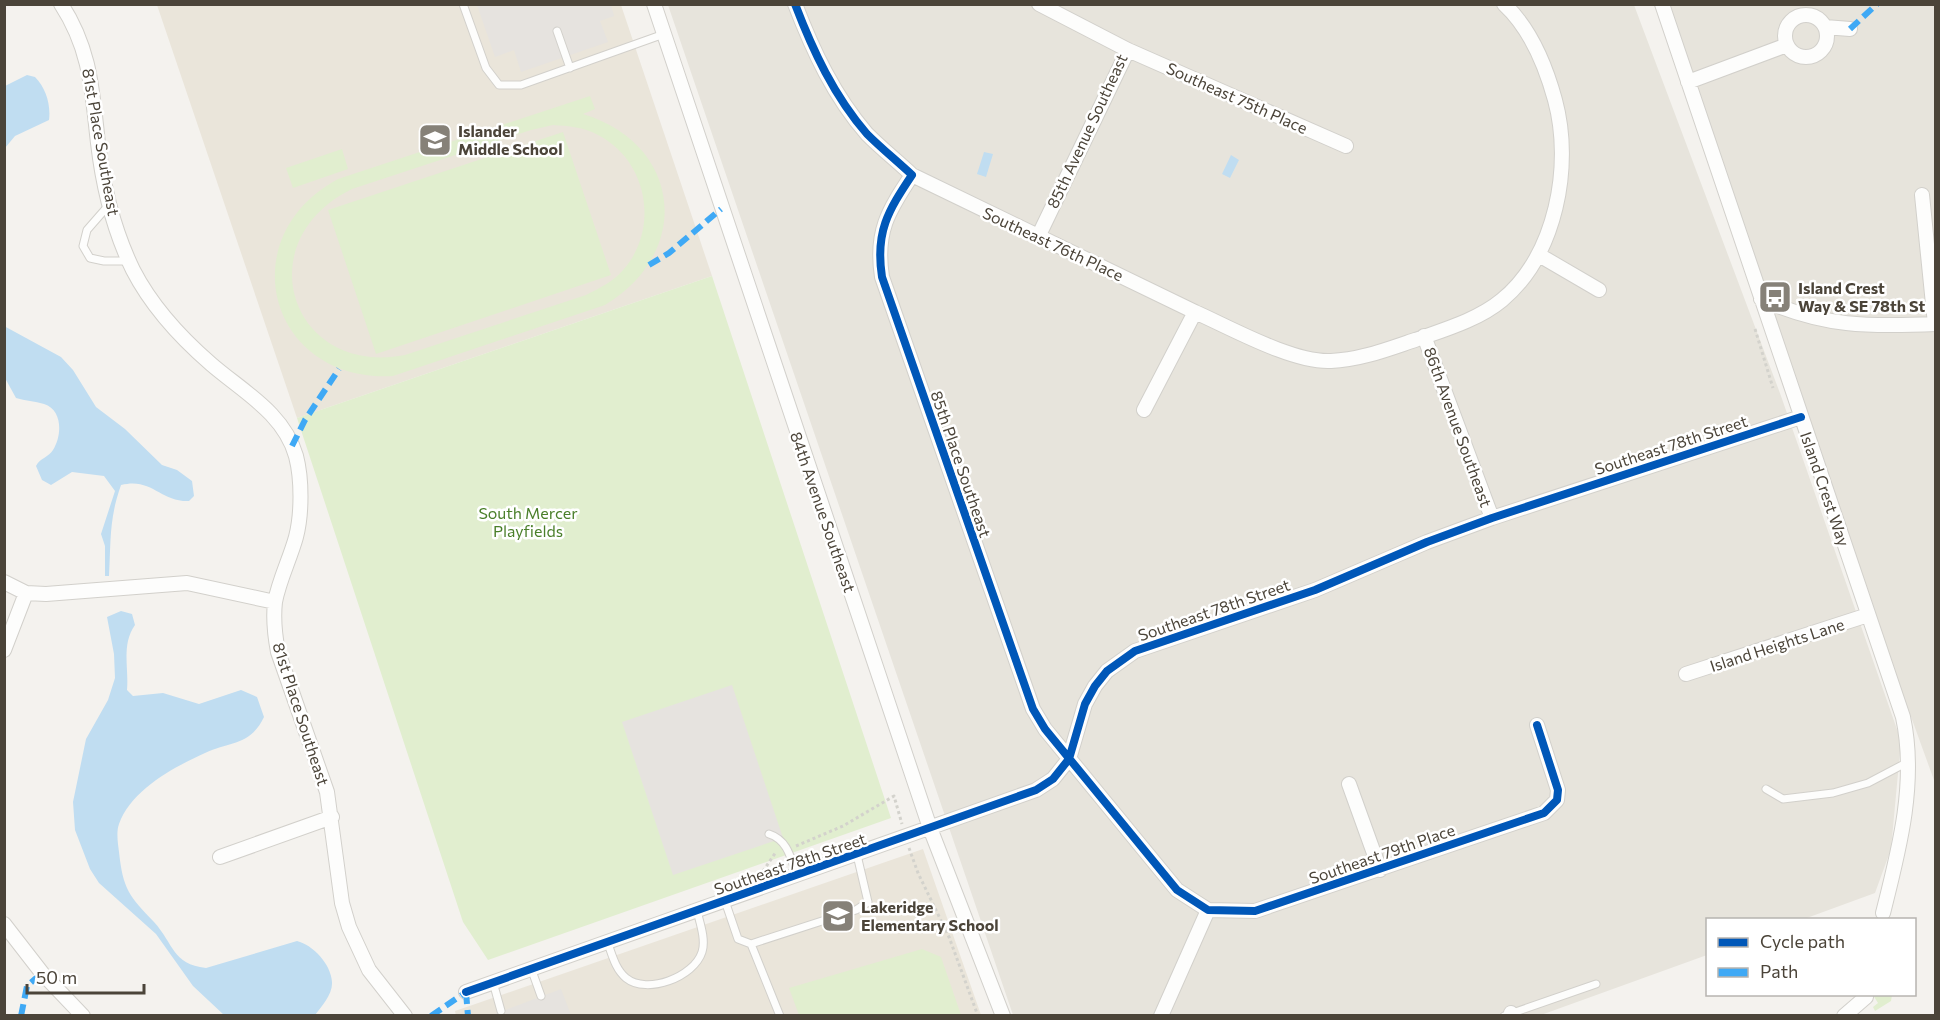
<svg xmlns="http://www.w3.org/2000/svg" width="1940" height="1020" viewBox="0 0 1940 1020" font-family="Commissioner,sans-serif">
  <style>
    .residential { fill: #e7e4dc }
    .education { fill: #eae5da }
    .green { fill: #e1eecf; fill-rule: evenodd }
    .parking { fill: #e6e3df }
    .water { fill: #c0ddf1 }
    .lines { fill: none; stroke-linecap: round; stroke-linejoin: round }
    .lane-casing { stroke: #d2d0cb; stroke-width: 9 }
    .street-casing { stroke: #d2d0cb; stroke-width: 16 }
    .path { stroke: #d3d2cc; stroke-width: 3; stroke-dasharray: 3 3; stroke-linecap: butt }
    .lane { stroke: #fdfdfc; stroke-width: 7 }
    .street { stroke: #fdfdfc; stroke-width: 14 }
    .quiet { stroke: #3fa9f5; stroke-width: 6; stroke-dasharray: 12 6; stroke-linecap: butt }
    .cycleway-casing { stroke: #fff; stroke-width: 11 }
    .cycleway { stroke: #0057b8; stroke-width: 8 }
    .labels { text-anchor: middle; stroke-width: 5; stroke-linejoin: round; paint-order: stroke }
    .street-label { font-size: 16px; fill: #4b4439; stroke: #fff }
    .poi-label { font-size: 16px; font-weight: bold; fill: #4b4439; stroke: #fff; text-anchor: start }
    .park-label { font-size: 16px; fill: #4a7f2a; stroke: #fff }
  </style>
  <rect width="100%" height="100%" fill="#f4f2ee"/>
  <path class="residential" d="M 668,5 L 1634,5 L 1781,396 L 1901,741 L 1891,849 L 1875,893 L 1804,919 L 1708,920 L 1707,955 L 1541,1015 L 1013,1015 Z
    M 1670,5 L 1935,5 L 1935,783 L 1854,559 Z"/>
  <path class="education" d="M 157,5 L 621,5 L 712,276 L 297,418 Z
    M 923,849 L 981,1015 L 456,1016 L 455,1011 Z"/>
  <path class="green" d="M 590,96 L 595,109 L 583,114 C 682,144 693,252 605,305 L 393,376 C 270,383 229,238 338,179 ZM 553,125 C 568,126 584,127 598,135 C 647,160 660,227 624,269 C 614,281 600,288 586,295 L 405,355 C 291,377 246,241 352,189 L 531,130 Z
    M 563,132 L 611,275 L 376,354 L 328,210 Z
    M 342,149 L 348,169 L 293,188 L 286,168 Z
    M 712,276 L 891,818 L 488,960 L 463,922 L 297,418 Z
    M 922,949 L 941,957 L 961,1015 L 799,1015 L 789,988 Z
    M 1873,995 L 1892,994 L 1892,995 L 1891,1001 L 1875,1011 L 1873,1007 L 1878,1003 Z"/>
  <path class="parking" d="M 477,5 L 611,5 L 614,16 L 600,21 L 608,42 L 521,72 L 514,50 L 495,57 Z
    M 732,685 L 783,838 L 673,875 L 622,722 Z
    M 561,989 L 571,1015 L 489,1016 Z"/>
  <path class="water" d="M 27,75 L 35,77 C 46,88 51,105 49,120 L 15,136 L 5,148 L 5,86 Z
    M 984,152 L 993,154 L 986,177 L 977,174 Z
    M 1231,155 L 1239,160 L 1230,178 L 1222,174 Z
    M 4,326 L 61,357 L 73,370 L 96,407 L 125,429 L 162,465 L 177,470 L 192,481 L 194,496 L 189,501 C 160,502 152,477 121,485 C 109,519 111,540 109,576 L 105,576 L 105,546 L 101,534 L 115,491 L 104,476 L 72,472 L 51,485 L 42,480 L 36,466 C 40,458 49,457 53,450 C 62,436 63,410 44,404 C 35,401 25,401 16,398 L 5,378 Z
    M 121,611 L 132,614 L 135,625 C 121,645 129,667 127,690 L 133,696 L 163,693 L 199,704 L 241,690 L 257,697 L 264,717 C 250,746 231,741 205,753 C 174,767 131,790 119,824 C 116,832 118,844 119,852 C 123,889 129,896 154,922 C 174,944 172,964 206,968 L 297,941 C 313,945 331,964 332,982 C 333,994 321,1007 315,1015 L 224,1015 L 193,986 L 156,934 L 99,883 L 90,869 L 75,830 L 73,802 L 86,739 L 108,700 L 115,678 L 114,654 L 107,617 Z"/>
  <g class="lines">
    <defs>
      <path id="lane" d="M 463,4 L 486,68 L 499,85 L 521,85 L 664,34
        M 557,31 L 570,68
        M 108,206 L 87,230 L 83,246 L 90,258 L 104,261 L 129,261
        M 1766,789 L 1783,799 L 1833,793 L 1868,783 L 1908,762
        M 769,834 C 788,840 791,859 797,876
        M 725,901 L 738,939 L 751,944 L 856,910 L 868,902 L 857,855
        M 607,941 C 612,954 615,969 626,978 C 647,995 694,977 702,952 C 706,940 700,923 697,911
        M 751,944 L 780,1016
        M 531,968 L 541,996
        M 493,982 L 501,1011
        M 1504,1016 L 1596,984"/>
      <path id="street" d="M 61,4 C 91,50 92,91 98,143 C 103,186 114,231 133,270 C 151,305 181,338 211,364 C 242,391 284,413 296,456 C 302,479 302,514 296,537 C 290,559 279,580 275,602 C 273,619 275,636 278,652 L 327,792 L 342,903 L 349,927 L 369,970 L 405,1016
        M 654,4 L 930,828 L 1003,1016
        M 795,4 C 813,51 834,96 867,134 C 881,148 897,161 912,175 C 888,211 875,232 882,277 L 1033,709 L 1045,729 L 1177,890 L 1208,910 L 1255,911 L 1544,813 L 1557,800 L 1558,790 L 1537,725
        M 1039,4 L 1128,50 L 1346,146
        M 1662,4 L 1903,717 C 1917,782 1899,850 1883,913
        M1785 36a21 21 0 1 1 42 0a21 21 0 1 1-42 0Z
        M 1825,27 L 1850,29
        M 1688,82 L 1787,45
        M 912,175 L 1195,312
        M 1922,195 L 1935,324
        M 1038,237 L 1128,50
        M 1539,255 L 1599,290
        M 1761,299 C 1824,327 1868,327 1936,324
        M 1424,336 L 1492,518
        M 1144,410 L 1195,312 C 1231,328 1293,363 1331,361 C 1360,360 1388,349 1415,340 C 1443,330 1478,320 1502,300 C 1556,255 1573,166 1555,100 C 1546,67 1530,28 1504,4
        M 4,582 L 26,593 L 46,594 L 187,583 L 275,602
        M 4,650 L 26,593
        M 1686,674 L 1868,615
        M 1349,784 L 1380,870
        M 220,857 L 332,817
        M 4,924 L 42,973 L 83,1016
        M 466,992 L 1036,790 L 1053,779 L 1069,759 L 1085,704 L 1095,686 L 1107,671 L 1135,651 L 1315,590 L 1427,542 L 1492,518 L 1801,417
        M 1511,1013 L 1512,1016
        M 1161,1016 L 1208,910
        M 1844,1016 L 1866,997"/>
    </defs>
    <use href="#lane" class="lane-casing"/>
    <use href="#street" class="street-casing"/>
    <path class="path" d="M 1755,329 L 1773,388
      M 796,846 L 843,826 L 894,796 L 902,824
      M 909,848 L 918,873 L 949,937 L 978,1016
      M 763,871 L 776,852"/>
    <use href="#lane" class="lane"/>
    <use href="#street" class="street"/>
    <path class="quiet" d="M 1850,29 L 1877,4
      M 649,265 L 669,253 L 721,209
      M 292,446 L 305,420 L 339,369
      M 466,992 L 468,1016
      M 21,1016 L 27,986 L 42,973
      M 431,1016 L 466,992"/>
    <defs>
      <path id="cycleway" d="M 795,4 C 813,51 834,96 867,134 C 881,148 897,161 912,175 C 888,211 875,232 882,277 L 1033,709 L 1045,729 L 1177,890 L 1208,910 L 1255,911 L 1544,813 L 1557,800 L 1558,790 L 1537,725
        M 466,992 L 1036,790 L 1053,779 L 1069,759 L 1085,704 L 1095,686 L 1107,671 L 1135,651 L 1315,590 L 1427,542 L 1492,518 L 1801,417"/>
    </defs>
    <use href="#cycleway" class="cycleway-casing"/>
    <use href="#cycleway" class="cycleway"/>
  </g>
  <defs>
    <symbol id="school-square" viewBox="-11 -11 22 22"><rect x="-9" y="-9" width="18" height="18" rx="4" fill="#868178" stroke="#fff"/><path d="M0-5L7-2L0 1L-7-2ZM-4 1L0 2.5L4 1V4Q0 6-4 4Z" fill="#fff"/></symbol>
    <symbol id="bus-square" viewBox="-11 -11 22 22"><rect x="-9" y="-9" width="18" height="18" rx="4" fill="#868178" stroke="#fff"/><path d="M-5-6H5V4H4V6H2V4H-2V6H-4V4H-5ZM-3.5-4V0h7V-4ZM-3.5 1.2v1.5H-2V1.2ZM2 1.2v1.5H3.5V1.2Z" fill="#fff"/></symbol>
  </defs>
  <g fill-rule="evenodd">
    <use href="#school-square" x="416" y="121" width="38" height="38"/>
    <use href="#bus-square" x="1756" y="278" width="38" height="38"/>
    <use href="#school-square" x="819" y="897" width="38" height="38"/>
  </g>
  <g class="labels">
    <g class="street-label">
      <text transform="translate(1237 98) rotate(24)" y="6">Southeast 75th Place</text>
      <text transform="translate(1087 131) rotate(-65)" y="6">85th Avenue Southeast</text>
      <text transform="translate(101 142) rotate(80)" y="6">81st Place Southeast</text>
      <text transform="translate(1053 244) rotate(25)" y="6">Southeast 76th Place</text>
      <text transform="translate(1458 427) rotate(70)" y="6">86th Avenue Southeast</text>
      <text transform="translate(1671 445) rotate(-18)" y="6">Southeast 78th Street</text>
      <text transform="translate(961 464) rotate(71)" y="6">85th Place Southeast</text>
      <text transform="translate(1825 489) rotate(71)" y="6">Island Crest Way</text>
      <text transform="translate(823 512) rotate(71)" y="6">84th Avenue Southeast</text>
      <text transform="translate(1214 610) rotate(-19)" y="6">Southeast 78th Street</text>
      <text transform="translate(1777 645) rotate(-18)" y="6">Island Heights Lane</text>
      <text transform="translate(301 714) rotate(72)" y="6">81st Place Southeast</text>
      <text transform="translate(1382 854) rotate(-19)" y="6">Southeast 79th Place</text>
      <text transform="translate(790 864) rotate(-19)" y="6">Southeast 78th Street</text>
    </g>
    <g class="poi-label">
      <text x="458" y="137">Islander<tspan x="458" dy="18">Middle School</tspan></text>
      <text x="1798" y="294">Island Crest<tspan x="1798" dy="18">Way &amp; SE 78th St</tspan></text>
      <text x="861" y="913">Lakeridge<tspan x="861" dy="18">Elementary School</tspan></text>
    </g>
    <g class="park-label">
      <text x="528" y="519">South Mercer<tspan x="528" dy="18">Playfields</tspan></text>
    </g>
  </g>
  <rect width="1940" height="1020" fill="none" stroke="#4b4439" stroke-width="12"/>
  <rect x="1706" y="918" width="210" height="78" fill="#ffffff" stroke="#b7b4b0" stroke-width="1.5"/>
  <rect x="1718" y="938" width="30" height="9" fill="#0057b8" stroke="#b7b4b0" stroke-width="1.5"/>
  <text x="1760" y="948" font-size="18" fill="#4b4439">Cycle path</text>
  <rect x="1718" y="968" width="30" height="9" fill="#3fa9f5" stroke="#b7b4b0" stroke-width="1.5"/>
  <text x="1760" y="978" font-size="18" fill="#4b4439">Path</text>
  <path d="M27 984v9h117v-9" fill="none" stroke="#4b4439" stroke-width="3"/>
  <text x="36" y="984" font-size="18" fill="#4b4439" stroke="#ffffff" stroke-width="4.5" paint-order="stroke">50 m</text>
</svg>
